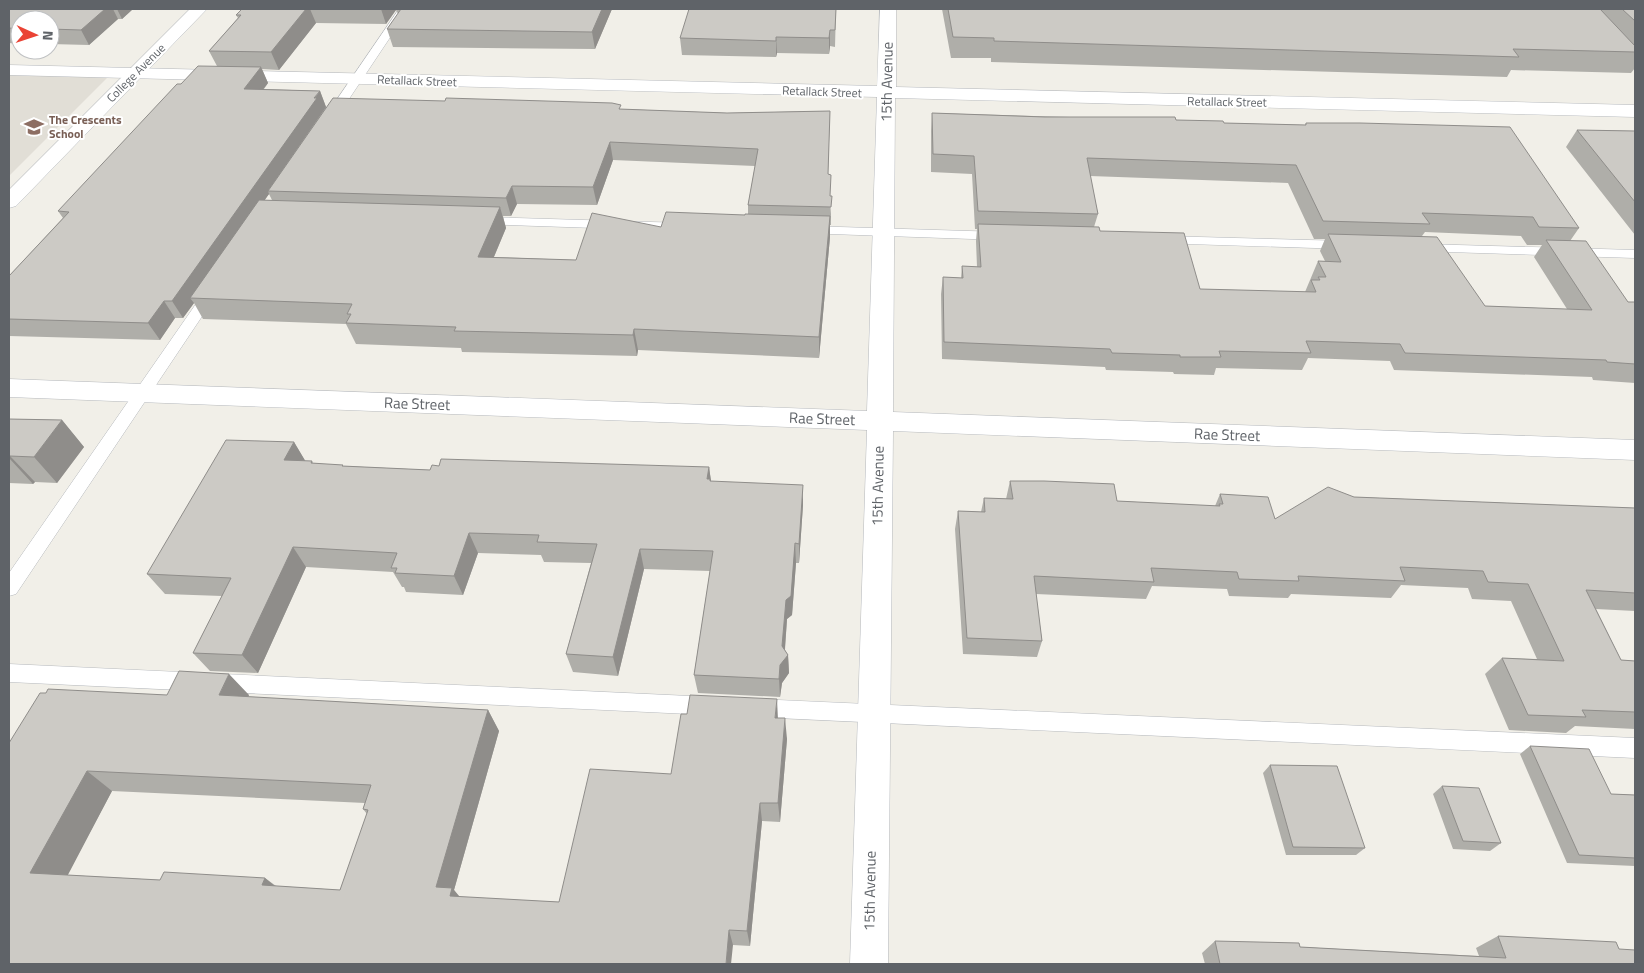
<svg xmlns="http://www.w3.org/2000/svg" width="1644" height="973" viewBox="0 0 1644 973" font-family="'Titillium Web',sans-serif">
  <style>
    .education { fill: #e1ded6 }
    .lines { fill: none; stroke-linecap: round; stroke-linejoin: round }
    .lane-casing { stroke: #b5b8bc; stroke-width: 1 }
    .street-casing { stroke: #b5b8bc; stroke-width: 1 }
    .secondary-casing { stroke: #b6babf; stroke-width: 1 }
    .lane { fill: #fff; fill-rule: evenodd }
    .street { fill: #fff; fill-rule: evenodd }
    .secondary { fill: #fff; fill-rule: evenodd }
    .wall { fill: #afaea9; fill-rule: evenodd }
    .shaded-wall { fill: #8f8d8a }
    .building { fill: #cccac5; stroke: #8f8d8a; fill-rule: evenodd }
    .labels { text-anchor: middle; stroke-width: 4; stroke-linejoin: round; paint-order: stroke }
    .far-street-label { font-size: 12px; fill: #5f6368; stroke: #fff }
    .far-education-label { font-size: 12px; font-weight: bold; fill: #785e54; stroke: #fff; text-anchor: start }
    .street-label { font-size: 15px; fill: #5f6368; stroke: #fff }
  </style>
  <rect width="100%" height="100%" fill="#f1efe8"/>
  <path class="education" d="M 9,75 L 108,77 L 9,176 Z"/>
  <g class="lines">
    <defs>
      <path id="lane" d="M 399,9 L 409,9 L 335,120 L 327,120 L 325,117 Z
        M 482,217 L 684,223 L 691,227 L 684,231 L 477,224 L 475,221 L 477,218 Z
        M 807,226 L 1001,232 L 1008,236 L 1001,240 L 802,233 L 800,230 Z
        M 1162,236 L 1346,241 L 1351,242 L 1353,245 L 1351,248 L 1346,249 L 1157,243 L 1155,240 Z
        M 1422,244 L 1635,250 L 1635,258 L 1417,251 L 1415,248 L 1417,245 Z
        M 212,286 L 217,288 L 219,291 L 217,294 L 16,594 L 9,596 L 9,573 L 207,288 Z
        M 9,664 L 711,697 L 718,699 L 721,706 L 718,713 L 711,715 L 9,682 Z
        M 754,699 L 1635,738 L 1635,758 L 754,717 L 747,715 L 744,708 L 747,701 Z"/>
      <path id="street" d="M 880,9 L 896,9 L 896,87 L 1635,105 L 1635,117 L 895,98 L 893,412 L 1635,440 L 1635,460 L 893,431 L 888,964 L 850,964 L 867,430 L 9,397 L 9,379 L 867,411 L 877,97 L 9,75 L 9,65 L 877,86 Z"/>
      <path id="secondary" d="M 190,9 L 207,9 L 16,206 L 9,208 L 9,190 Z"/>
    </defs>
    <use href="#lane" class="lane-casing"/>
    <use href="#street" class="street-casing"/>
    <use href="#secondary" class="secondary-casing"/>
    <use href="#lane" class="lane"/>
    <use href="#street" class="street"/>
    <use href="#secondary" class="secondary"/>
  </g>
  <path class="wall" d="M 9,9 L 133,9 L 122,19 L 118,19 L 89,45 L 50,44 L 50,20 L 20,20 L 20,44 L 9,43 Z
    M 242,9 L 612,9 L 595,49 L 393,47 L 387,29 L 398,14 L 396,10 L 386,24 L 316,23 L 279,70 L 262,69 L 268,83 L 264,89 L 320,91 L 326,107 L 621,109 L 727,113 L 830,111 L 828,174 L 831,214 L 831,225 L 830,225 L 830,237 L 819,358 L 638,350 L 637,356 L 462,352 L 461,348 L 356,344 L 346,324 L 203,319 L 194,303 L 183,318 L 175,318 L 160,340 L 9,336 L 9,276 L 63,218 L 58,211 L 217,66 L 209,51 L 238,18 L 236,15 ZM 613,160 L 755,166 L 748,205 L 748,214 L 745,215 L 661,227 L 576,260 L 494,257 L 506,228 L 503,216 L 511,216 L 517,204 L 597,205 ZM 269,194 L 272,200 L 264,200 Z
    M 836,9 L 835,47 L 830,46 L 829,54 L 777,53 L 776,57 L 682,55 L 680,38 Z
    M 942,9 L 1635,9 L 1635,68 L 1631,73 L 1511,70 L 1507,77 L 991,62 L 991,58 L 951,58 Z
    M 932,113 L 1176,120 L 1224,123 L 1305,125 L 1306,123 L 1579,228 L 1570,241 L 1628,302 L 1635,302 L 1635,383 L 1593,380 L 1592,377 L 1394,370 L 1390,361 L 1308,358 L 1302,370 L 1216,368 L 1214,375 L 1174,374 L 1173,372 L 1106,370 L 1105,367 L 942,359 L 941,294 L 943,277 L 961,278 L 962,266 L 977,267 L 976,241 L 977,229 L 975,229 L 972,174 L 931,172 L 931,131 ZM 1090,176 L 1288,183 L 1314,239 L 1325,239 L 1320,251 L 1325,261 L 1318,261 L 1305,292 L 1200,289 L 1100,231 L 1094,227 L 1098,214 ZM 1425,232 L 1521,236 L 1527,245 L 1542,245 L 1534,257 L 1567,309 L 1485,306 L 1422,236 Z
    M 1577,130 L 1635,131 L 1635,235 L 1566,147 Z
    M 9,419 L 62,420 L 84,447 L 57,483 L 35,482 L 33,484 L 9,483 Z
    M 294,442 L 305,461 L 312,461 L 313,463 L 343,466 L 430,470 L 709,467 L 711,481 L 803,505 L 799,563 L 796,563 L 792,615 L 787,619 L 785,650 L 788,655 L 789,673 L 782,683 L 780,697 L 698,693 L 694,675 L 710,571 L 644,569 L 618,676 L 573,672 L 566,654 L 591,563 L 544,562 L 541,555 L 478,553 L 463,595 L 406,592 L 404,587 L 402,587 L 393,572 L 306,567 L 258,673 L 210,671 L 193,653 L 222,596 L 165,594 L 147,574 Z
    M 1010,481 L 1117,501 L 1215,506 L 1220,494 L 1275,519 L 1354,497 L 1635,508 L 1635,611 L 1596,609 L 1621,660 L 1635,661 L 1635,729 L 1575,726 L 1566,733 L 1509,730 L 1485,674 L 1502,658 L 1537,659 L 1511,601 L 1472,599 L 1468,588 L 1401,585 L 1391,598 L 1291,594 L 1288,598 L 1229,596 L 1227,589 L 1152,586 L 1146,599 L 1036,594 L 1042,641 L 1037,657 L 963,654 L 955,529 L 958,511 L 981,512 L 984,498 L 1006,499 Z
    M 46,693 L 167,695 L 249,695 L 248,697 L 488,710 L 499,731 L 454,890 L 460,897 L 559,902 L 671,774 L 778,718 L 787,739 L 780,822 L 762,821 L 750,946 L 733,945 L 9,964 ZM 112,791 L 365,803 L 363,809 L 367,814 L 340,890 L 276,886 L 265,878 L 160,880 L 67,875 Z
    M 1530,746 L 1611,794 L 1635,795 L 1635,866 L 1567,863 L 1520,754 Z
    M 1270,765 L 1365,848 L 1356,855 L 1286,855 L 1263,773 Z
    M 1442,786 L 1501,843 L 1490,851 L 1453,849 L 1433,794 Z
    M 1498,936 L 1619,949 L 1635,964 L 1205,964 L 1202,953 L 1215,941 L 1300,947 L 1479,956 L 1476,948 Z"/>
  <path class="shaded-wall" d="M 105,9 L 113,9 L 118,19 L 89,45 L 81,30 Z
    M 117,9 L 133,9 L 122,19 Z
    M 306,9 L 310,9 L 316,23 L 279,70 L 271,52 Z
    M 381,9 L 396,9 L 396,10 L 386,24 Z
    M 602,9 L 612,9 L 595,49 L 592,32 Z
    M 830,30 L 830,46 L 829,54 L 829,38 Z
    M 776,37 L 777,53 L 776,57 Z
    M 261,67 L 268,83 L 251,105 L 244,89 Z
    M 320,91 L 326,107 L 268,191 L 269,194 L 197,298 L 190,298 L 194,303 L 183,318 L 172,301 Z
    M 610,142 L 613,160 L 597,205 L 593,187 Z
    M 512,186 L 517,204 L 511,216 L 506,198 Z
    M 500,207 L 506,228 L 485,278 L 478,257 Z
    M 830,216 L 830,237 L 819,358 L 819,337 Z
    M 164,301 L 175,318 L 160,340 L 148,323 Z
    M 634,329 L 638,350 L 637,356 L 633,335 Z
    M 62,420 L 84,447 L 57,483 L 34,457 Z
    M 294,442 L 306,462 L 284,460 Z
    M 10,456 L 35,482 L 33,484 L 9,458 Z
    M 709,467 L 712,488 L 707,479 Z
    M 803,485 L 803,505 L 799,563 L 799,544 Z
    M 469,533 L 478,553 L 463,595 L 454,576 Z
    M 795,543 L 796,563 L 792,615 L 787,619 L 784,660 L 788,655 L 789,673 L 782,683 L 780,697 L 779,679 L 786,600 Z
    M 293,547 L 306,567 L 258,673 L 242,655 Z
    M 640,549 L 644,569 L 618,676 L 613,657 Z
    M 229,674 L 249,695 L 239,716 L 219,695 Z
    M 777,699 L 778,720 L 775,718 Z
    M 488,710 L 499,731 L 454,890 L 466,905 L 464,913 L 436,887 Z
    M 785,718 L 787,739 L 780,822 L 778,803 Z
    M 87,771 L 112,791 L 60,890 L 30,873 Z
    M 760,803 L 762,821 L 750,946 L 747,931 Z
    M 265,878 L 286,895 L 262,885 Z
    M 729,930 L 733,945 L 731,964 L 726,964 Z"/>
  <path class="building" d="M 9,9 L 105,9 L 81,30 L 50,29 L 50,20 L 20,20 L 20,29 L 9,28 Z
    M 242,9 L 306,9 L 271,52 L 209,51 L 241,15 L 236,15 Z
    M 401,9 L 602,9 L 592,32 L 387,29 Z
    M 689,9 L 836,9 L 835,30 L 830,30 L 829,38 L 776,37 L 776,41 L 680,38 Z
    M 948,9 L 1600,9 L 1635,46 L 1635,52 L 1513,49 L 1519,57 L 994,41 L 994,38 L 953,37 Z
    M 1622,9 L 1635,9 L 1635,21 Z
    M 198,66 L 261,67 L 244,89 L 320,91 L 314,98 L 317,98 L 172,301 L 164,301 L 148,323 L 9,319 L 9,276 L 69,212 L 58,211 L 177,84 L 181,84 Z
    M 333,98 L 445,101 L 446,98 L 612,103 L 621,105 L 619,109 L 727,113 L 830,111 L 828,174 L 831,175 L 830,196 L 832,196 L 831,207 L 748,205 L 758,149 L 610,142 L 593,187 L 512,186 L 506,198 L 268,191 Z
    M 932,113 L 1045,117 L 1175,117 L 1176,120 L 1223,121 L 1224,123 L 1306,125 L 1306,123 L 1360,123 L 1510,127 L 1579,228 L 1539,227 L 1533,217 L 1422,213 L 1430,224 L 1323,221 L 1296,165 L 1087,158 L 1098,214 L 978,211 L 974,156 L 933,154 Z
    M 1577,130 L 1635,131 L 1635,202 Z
    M 259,200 L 500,207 L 478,257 L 576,260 L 592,213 L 661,227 L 666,212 L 745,215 L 745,214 L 830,216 L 819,337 L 634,329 L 633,335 L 454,331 L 456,327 L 346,323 L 351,314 L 347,314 L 352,304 L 190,298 Z
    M 978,224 L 1099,227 L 1100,231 L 1184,233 L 1200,289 L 1316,292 L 1311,280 L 1320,280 L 1318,277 L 1326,277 L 1318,261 L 1341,262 L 1328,234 L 1437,237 L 1485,306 L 1592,310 L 1546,240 L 1586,241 L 1628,302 L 1635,302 L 1635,364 L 1607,362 L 1606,360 L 1405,353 L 1400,344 L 1306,341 L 1311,353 L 1219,351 L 1221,357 L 1180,357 L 1180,355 L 1112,353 L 1110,349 L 944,342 L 943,277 L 963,278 L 962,266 L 981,267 Z
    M 9,419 L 62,420 L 34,457 L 10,456 L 9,458 Z
    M 226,440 L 294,442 L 284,460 L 312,461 L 311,463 L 343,465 L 342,466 L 430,470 L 432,465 L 439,466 L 441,459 L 709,467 L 707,479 L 710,479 L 710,481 L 803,485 L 799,544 L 795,543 L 791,596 L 786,600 L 782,646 L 788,655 L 780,665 L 779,679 L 694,675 L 713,551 L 640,549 L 613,657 L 566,654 L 597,544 L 537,542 L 539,535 L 469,533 L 454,576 L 395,573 L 397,568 L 391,568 L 397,553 L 293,547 L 242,655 L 193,653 L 231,578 L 147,574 Z
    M 1010,481 L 1044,481 L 1114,484 L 1117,501 L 1220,506 L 1219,504 L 1223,504 L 1220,494 L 1268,497 L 1275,519 L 1328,487 L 1354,497 L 1635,508 L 1635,593 L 1586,590 L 1621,660 L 1635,661 L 1635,712 L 1582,710 L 1586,717 L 1528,715 L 1502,658 L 1564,661 L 1528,584 L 1488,582 L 1483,571 L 1400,567 L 1405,581 L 1298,576 L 1299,581 L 1239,579 L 1237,572 L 1151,568 L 1154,582 L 1034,576 L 1042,641 L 967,638 L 958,511 L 985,512 L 984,498 L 1013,499 Z
    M 179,671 L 229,674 L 219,695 L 488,710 L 436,887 L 452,888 L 450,896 L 559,902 L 590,769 L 671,774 L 681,714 L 687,714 L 690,695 L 777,699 L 775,718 L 785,718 L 778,803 L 760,803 L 747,931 L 729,930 L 726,964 L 9,964 L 9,743 L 40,693 L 46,693 L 48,689 L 167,695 ZM 87,771 L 171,775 L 371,785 L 363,809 L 368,810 L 340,890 L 262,885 L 265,878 L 164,872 L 160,880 L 30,873 Z
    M 1530,746 L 1589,749 L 1611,794 L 1635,795 L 1635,858 L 1579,855 Z
    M 1270,765 L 1337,766 L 1365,848 L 1293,847 Z
    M 1442,786 L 1479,788 L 1501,843 L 1463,841 Z
    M 1498,936 L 1616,942 L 1619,949 L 1635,950 L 1635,964 L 1220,964 L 1215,941 L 1299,943 L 1300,947 L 1506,958 Z"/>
  <defs>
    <symbol id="school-bare" viewBox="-9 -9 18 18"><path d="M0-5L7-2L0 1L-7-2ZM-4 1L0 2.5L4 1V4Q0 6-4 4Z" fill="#8d6e63" stroke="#fff" stroke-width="2.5" paint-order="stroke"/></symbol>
  </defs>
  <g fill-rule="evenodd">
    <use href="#school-bare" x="20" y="113" width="28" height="28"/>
  </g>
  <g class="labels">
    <g class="far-street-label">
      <text transform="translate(136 73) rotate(-45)" y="4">College Avenue</text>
      <text transform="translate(417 81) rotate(2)" y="4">Retallack Street</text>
      <text transform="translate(822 92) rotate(2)" y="4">Retallack Street</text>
      <text transform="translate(1227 102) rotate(1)" y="4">Retallack Street</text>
    </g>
    <g class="far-education-label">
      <text x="49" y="124">The Crescents<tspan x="49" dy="14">School</tspan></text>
    </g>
    <g class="street-label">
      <text transform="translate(887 82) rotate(-89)" y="5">15th Avenue</text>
      <text transform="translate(417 404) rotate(2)" y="5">Rae Street</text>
      <text transform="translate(822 419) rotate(2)" y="5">Rae Street</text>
      <text transform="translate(1227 435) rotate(2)" y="5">Rae Street</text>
      <text transform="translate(878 486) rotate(-89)" y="5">15th Avenue</text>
      <text transform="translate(870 891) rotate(-89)" y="5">15th Avenue</text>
    </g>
  </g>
  <rect width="1644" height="973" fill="none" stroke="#5f6368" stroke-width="20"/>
  <g transform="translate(35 35) rotate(93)"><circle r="24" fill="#ffffff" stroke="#bfc1c3"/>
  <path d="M0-4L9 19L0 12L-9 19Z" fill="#ea4335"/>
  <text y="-8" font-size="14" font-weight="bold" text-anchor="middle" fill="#5f6368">N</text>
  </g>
</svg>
